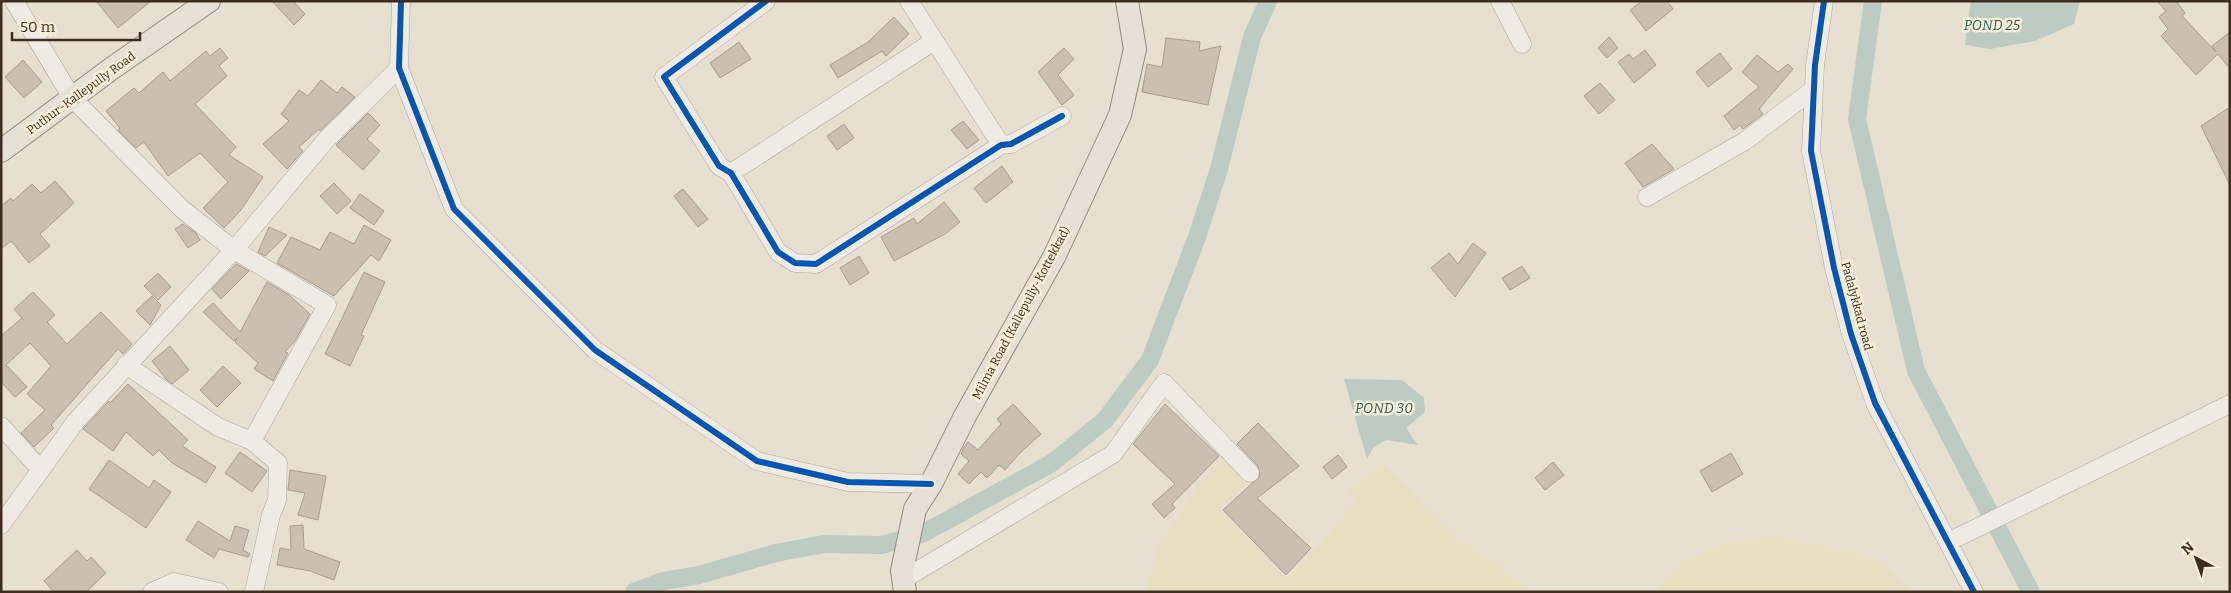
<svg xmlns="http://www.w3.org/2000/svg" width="2231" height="593" viewBox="0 0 2231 593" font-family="Bitter,serif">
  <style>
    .farmland { fill: #e6dfc2 }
    .water { fill: #bcccc2 }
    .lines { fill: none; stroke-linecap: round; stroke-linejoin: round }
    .canal { stroke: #bcccc2; stroke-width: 18 }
    .building { fill: #cbbfb2; stroke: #a89c90 }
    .minor-casing { stroke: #ada599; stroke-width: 19 }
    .major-casing { stroke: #928b80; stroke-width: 24 }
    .minor { stroke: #efebe3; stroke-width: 18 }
    .major { stroke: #e6e1d4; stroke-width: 22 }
    .cycleway-casing { stroke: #f7eed8; stroke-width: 9 }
    .cycleway { stroke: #0057b8; stroke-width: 6 }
    .labels { text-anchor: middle; stroke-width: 5; stroke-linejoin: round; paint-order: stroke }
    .street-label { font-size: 12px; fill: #3d2e20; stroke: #f7eed8 }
    .water-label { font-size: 14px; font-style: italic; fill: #2f5d5a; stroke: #f7eed8 }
  </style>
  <rect width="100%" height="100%" fill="#e7e0d1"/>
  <path class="farmland" d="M 1225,457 L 1249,483 L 1219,509 L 1286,579 L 1316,549 L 1356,502 L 1348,490 L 1383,464 L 1453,536 L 1483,554 L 1535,592 L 1145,592 L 1160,542 L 1203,482 Z
    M 1773,535 L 1874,557 L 1912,592 L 1655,592 L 1680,563 L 1720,544 Z"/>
  <path class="water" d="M 1971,1 L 2080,1 L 2074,24 L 2035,41 L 1990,49 L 1965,45 Z
    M 1344,379 L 1402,380 L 1424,398 L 1425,412 L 1406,428 L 1418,445 L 1386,440 L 1373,448 L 1367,459 Z"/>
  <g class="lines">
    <path class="canal" d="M 1873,1 L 1857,119 L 1916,371 L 2031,592
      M 634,592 L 663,581 L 699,575 L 776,553 L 824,544 L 881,545 L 922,534 L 1052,463 L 1105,420 L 1150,360 L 1197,237 L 1219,169 L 1252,37 L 1268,1"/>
  </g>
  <path class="building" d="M 96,1 L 151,1 L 118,28 Z
    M 272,1 L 293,1 L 305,14 L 294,25 Z
    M 1642,1 L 1667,1 L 1673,9 L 1646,31 L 1630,10 Z
    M 2157,1 L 2176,1 L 2185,13 L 2182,16 L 2216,52 L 2212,46 L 2230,32 L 2230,69 L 2218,54 L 2196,75 L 2161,36 L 2168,29 L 2159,17 L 2166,11 Z
    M 894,17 L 909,34 L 886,56 L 882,51 L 838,78 L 830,65 L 868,42 Z
    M 1609,37 L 1618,48 L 1607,58 L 1598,48 Z
    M 1166,38 L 1200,42 L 1199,51 L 1221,46 L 1208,105 L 1142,92 L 1147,64 L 1162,67 Z
    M 739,42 L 751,59 L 720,78 L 710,63 Z
    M 220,48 L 228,58 L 219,66 L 227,76 L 195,104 L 236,147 L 229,155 L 263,177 L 241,210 L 224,228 L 203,208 L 228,182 L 200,153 L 168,176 L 144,142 L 136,148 L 118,130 L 120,128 L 106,111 L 134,88 L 139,93 L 163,72 L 170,81 L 206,51 L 210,56 Z
    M 1064,48 L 1074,59 L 1058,75 L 1074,95 L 1062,105 L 1038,72 Z
    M 1645,50 L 1656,65 L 1634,83 L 1618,62 L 1629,54 L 1633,59 Z
    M 1720,53 L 1732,69 L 1708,87 L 1696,72 Z
    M 1757,55 L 1778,72 L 1788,64 L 1793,69 L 1759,109 L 1763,114 L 1743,129 L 1740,125 L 1734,130 L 1724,116 L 1759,87 L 1742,72 Z
    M 23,60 L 42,82 L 24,98 L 5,77 Z
    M 321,80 L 337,93 L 342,87 L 355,97 L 320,131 L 319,129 L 299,147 L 303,151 L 287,169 L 263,144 L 289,121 L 281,114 L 299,90 L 308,96 Z
    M 1600,83 L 1615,100 L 1599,114 L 1584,96 Z
    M 2230,107 L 2230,185 L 2201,126 Z
    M 368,113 L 380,125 L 367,139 L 380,151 L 363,170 L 336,145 Z
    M 963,121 L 979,140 L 967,149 L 951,130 Z
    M 844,124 L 854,138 L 837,150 L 827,136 Z
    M 1652,144 L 1674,169 L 1643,187 L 1625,163 Z
    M 1002,166 L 1013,182 L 986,203 L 974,188 Z
    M 55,181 L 74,203 L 40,234 L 50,246 L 29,263 L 11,241 L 1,249 L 1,206 L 11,198 L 13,201 L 32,184 L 41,193 Z
    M 334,183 L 351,201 L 337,214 L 320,196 Z
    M 683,189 L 708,219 L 698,227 L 674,196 Z
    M 360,194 L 384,211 L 374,225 L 350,208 Z
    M 944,202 L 960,222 L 945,234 L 894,261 L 881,237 L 914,218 L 917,224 Z
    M 183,224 L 196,233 L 200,240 L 188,248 L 175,229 Z
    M 364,225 L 391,240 L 379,261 L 371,255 L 334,296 L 277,263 L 291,237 L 320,250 L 330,232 L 354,244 Z
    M 269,227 L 287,235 L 265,256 L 258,252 Z
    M 1473,243 L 1486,253 L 1455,297 L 1431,268 L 1449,253 L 1458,264 Z
    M 859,256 L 869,273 L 850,285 L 840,268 Z
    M 236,264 L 249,271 L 221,299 L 212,289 Z
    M 1522,266 L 1530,278 L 1510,290 L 1502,278 Z
    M 364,272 L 385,282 L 361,335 L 364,336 L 350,366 L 325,354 Z
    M 158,273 L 171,287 L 158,300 L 144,286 Z
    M 267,282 L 289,295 L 310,314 L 295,341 L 285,352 L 288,353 L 273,381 L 254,369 L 258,363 L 235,342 L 237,338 L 234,341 L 203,312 L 213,303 L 240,332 Z
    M 33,292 L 55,315 L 47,322 L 67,344 L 101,312 L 132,344 L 123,354 L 118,349 L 51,425 L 54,428 L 34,447 L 21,433 L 45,410 L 27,394 L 51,366 L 30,343 L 6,365 L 27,387 L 15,397 L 1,382 L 1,336 L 22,318 L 14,309 Z
    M 152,296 L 161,305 L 150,325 L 136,311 Z
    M 170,346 L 189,370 L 172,384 L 166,379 L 152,361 Z
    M 223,366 L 241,383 L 217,407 L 200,390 Z
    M 128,384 L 188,440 L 182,446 L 216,467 L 206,483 L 172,463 L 159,450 L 153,456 L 126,432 L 113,451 L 83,429 L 109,401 L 110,403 Z
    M 1013,404 L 1041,434 L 1020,453 L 1005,470 L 999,465 L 987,478 L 981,472 L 969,484 L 958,474 L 969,461 L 961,454 L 964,447 L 968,442 L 978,450 L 1001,424 L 997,419 Z
    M 1165,404 L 1219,456 L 1172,504 L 1175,508 L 1164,518 L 1152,504 L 1175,484 L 1133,444 Z
    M 1258,423 L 1299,466 L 1257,498 L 1311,548 L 1286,575 L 1223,510 L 1260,476 L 1258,466 L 1237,444 Z
    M 240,452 L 267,471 L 252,492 L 225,473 Z
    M 1731,453 L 1743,474 L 1712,492 L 1700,471 Z
    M 1338,455 L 1347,467 L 1332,479 L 1323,467 Z
    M 109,460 L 149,488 L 154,480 L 171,492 L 146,528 L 89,489 Z
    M 1553,462 L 1564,475 L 1545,490 L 1535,478 Z
    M 290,470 L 326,476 L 318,520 L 298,515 L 305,493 L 288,490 Z
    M 198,521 L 230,541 L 235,526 L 249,530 L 243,550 L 250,554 L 248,557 L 219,549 L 214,558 L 186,540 Z
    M 303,525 L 304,549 L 340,562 L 334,580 L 310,571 L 277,565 L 280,548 L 291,550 L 290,526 Z
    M 77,550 L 87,561 L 91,557 L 106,573 L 86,592 L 54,592 L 44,581 Z"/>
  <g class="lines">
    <defs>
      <path id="minor" d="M 14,1 L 72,98 L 182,209 L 234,250 L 327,305 L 252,441
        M 401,1 L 399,68 L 454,209 L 595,350 L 757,461 L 848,482 L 931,484
        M 766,1 L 664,77 L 719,166 L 731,173 L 778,252 L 795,263 L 816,264 L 1001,145 L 1011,144 L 1062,116
        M 909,1 L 1001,145
        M 1500,1 L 1522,44
        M 1824,1 L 1815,65 L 1811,151 L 1834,268 L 1851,334 L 1875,403 L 1974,592
        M 731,173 L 934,41
        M 1647,197 L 1745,141 L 1814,89
        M 126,365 L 218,427 L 252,441 L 278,463 L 277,500 L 271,515 L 254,592
        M 1,426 L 41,470
        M 1,525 L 76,421 L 234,250 L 325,141 L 399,68
        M 1948,542 L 2230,404
        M 904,579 L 1113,454 L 1164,383 L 1250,473
        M 152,592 L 174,582 L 219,592"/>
      <path id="major" d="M 1,151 L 111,69 L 209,1
        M 905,592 L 902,571 L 915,509 L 931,484 L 965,416 L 1054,257 L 1120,115 L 1135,49 L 1127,1"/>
    </defs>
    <use href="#minor" class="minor-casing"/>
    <use href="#major" class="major-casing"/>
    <use href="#minor" class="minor"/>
    <use href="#major" class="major"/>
    <defs>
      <path id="cycleway" d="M 401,1 L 399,68 L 454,209 L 595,350 L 757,461 L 848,482 L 931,484
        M 766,1 L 664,77 L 719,166 L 731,173 L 778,252 L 795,263 L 816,264 L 1001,145 L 1011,144 L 1062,116
        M 1824,1 L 1815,65 L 1811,151 L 1834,268 L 1851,334 L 1875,403 L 1974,592"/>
    </defs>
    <use href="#cycleway" class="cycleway-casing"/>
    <use href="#cycleway" class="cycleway"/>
  </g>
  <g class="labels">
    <g class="street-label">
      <text transform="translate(81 93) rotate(-36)" y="4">Puthur-Kallepully Road</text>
      <text transform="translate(1857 306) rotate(75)" y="4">Padalykkad road</text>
      <text transform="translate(1021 313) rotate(-62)" y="4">Milma Road (Kallepully-Kottekkad)</text>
    </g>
    <g class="water-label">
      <text x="1992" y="30">POND 25</text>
      <text x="1384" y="413">POND 30</text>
    </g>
  </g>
  <rect width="2231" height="593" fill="none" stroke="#3d2e20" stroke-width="5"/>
  <g transform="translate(2196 558) rotate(319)" stroke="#f7eed8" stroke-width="4" paint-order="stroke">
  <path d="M0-4L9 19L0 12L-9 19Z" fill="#3d2e20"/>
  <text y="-8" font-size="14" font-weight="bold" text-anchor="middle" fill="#3d2e20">N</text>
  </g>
  <path d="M12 32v8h128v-8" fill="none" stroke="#3d2e20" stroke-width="2.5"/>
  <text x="20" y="32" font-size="15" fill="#3d2e20" stroke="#f7eed8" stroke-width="4" paint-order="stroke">50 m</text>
</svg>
